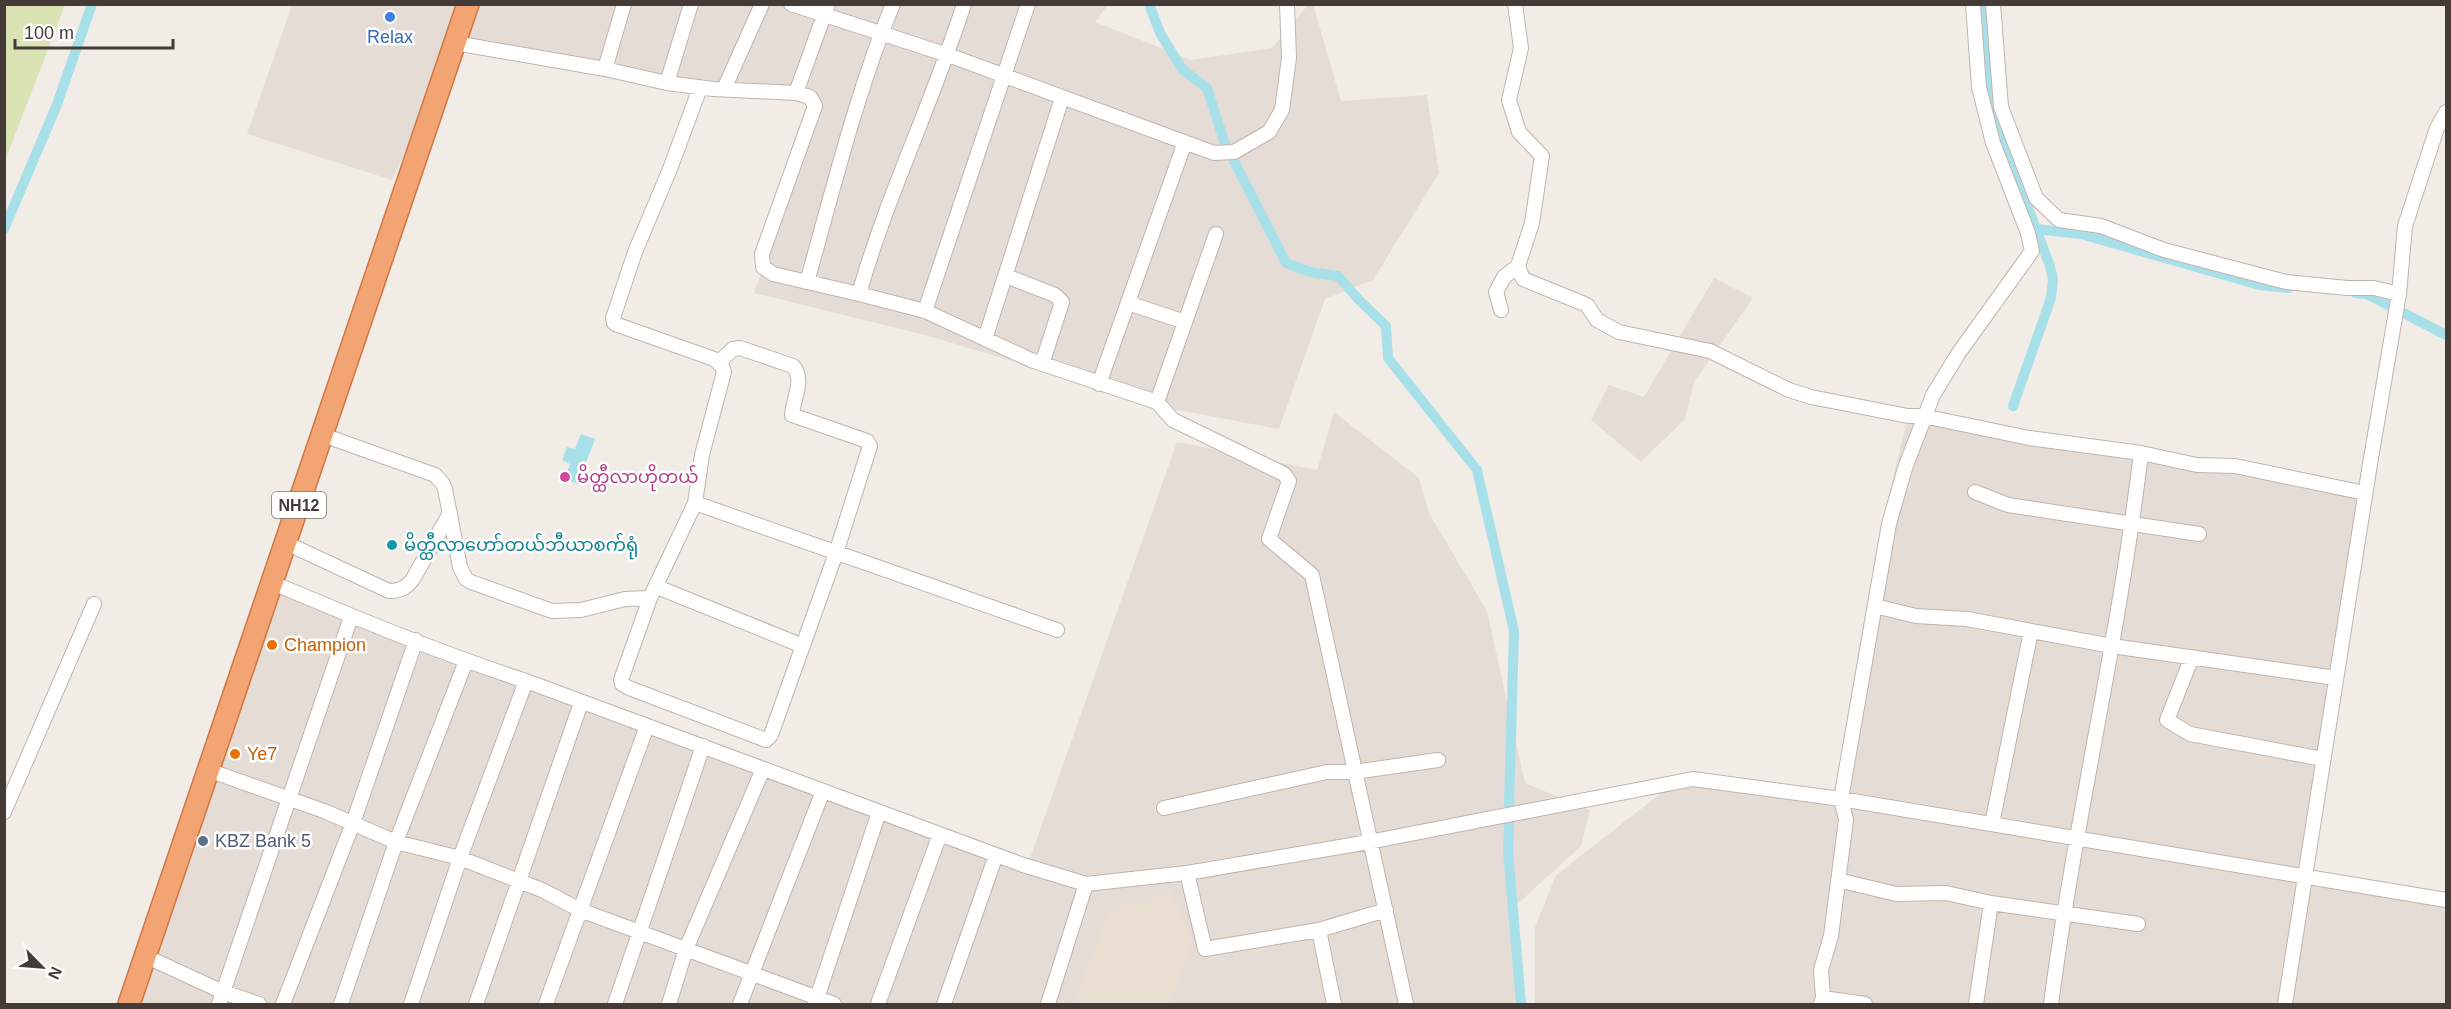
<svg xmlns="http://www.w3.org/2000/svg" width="2451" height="1009" viewBox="0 0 2451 1009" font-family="Helvetica,'Noto Sans Myanmar',sans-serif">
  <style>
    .residential { fill: #e5dcd5 }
    .education { fill: #eaddd2 }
    .green { fill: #dae3b3 }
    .water { fill: #a8e0ea }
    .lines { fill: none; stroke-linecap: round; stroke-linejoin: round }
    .canal { stroke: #a8e0ea; stroke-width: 10 }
    .minor-casing { stroke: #bfb4ad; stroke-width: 16 }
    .highway-casing { stroke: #d07643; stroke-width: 24 }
    .minor { stroke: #fff; stroke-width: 14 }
    .highway { stroke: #f2a572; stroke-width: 21 }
    .shop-dot { fill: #3f7fe0; stroke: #fff; stroke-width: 2 }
    .hotel-dot { fill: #d1479c; stroke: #fff; stroke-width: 2 }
    .culture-dot { fill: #0f9aa8; stroke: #fff; stroke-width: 2 }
    .food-dot { fill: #e8710a; stroke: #fff; stroke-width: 2 }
    .service-dot { fill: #5c6f8a; stroke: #fff; stroke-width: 2 }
    .labels { text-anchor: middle; stroke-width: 5; stroke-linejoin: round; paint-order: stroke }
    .shield { fill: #fff; stroke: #7c7672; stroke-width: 1.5 }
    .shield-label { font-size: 16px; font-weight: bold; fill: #443b36 }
    .shop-label { font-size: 18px; fill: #366cbe; stroke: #fff }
    .hotel-label { font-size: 18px; fill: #b23c85; stroke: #fff; text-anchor: start }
    .culture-label { font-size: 18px; fill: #0d838f; stroke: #fff; text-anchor: start }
    .food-label { font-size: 18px; fill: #c56008; stroke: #fff; text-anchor: start }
    .service-label { font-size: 18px; fill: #4e5e75; stroke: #fff; text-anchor: start }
  </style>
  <rect width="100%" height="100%" fill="#f2ece7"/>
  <path class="residential" d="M 1313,4 L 1341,101 L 1427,95 L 1439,173 L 1373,280 L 1325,299 L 1279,429 L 1172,409 L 925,335 L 754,293 L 821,106 L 456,43 L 392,180 L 247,134 L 292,5 L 1108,5 L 1095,22 L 1191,60 L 1272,48 L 1308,5 Z
    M 1714,278 L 1753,298 L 1694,382 L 1685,419 L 1641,462 L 1591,420 L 1609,385 L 1644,397 Z
    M 1334,412 L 1419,478 L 1429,513 L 1487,611 L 1525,783 L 1590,810 L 1581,846 L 1511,910 L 1516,1004 L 134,1004 L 279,579 L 358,613 L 1029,861 L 1177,442 L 1317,470 Z
    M 1909,412 L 2135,447 L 2359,487 L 2299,869 L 2446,894 L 2446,1004 L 1535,1004 L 1535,927 L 1556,875 L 1687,773 L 1835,792 L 1883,519 Z"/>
  <path class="education" d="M 1171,891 L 1193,942 L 1169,1004 L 1074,1004 L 1110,908 Z"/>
  <path class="green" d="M 5,4 L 65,5 L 5,161 L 4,5 Z"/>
  <path class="water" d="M 581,434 L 595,439 L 578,484 L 564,479 L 570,464 L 562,460 L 567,447 L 575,449 Z"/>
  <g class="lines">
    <path class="canal" d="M 1149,4 L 1160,33 L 1182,69 L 1207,88 L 1225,144
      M 1985,4 L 1993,116 L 2050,266 L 2053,280 L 2051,298 L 2013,406
      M 1234,161 L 1286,263 L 1310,272 L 1338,276 L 1359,300 L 1386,326 L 1388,358 L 1477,470 L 1514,631 L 1509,806
      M 4,229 L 56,107 L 92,4
      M 2036,229 L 2081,234 L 2259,285 L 2289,288
      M 2355,293 L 2367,294 L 2446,335
      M 1509,823 L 1508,852 L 1521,1004"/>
    <defs>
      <path id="minor" d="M 624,4 L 605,69 L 667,83
        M 691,4 L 667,83 L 713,89 L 796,93 L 810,97 L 815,106 L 762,254 L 763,267 L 773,274 L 859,294 C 887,195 933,102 964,4
        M 791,4 L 948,55 L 1214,153 L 1234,152 L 1269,132 L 1282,110 L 1289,58 L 1287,4
        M 1993,4 L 2001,107 L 2036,198 L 2059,220 L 2101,226 L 2164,250 L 2286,282 L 2347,288 L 2374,288 L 2399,294
        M 455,43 L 605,69
        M 700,88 L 670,169 L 635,252 L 613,318 L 614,323 L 618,325 L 714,359 L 722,366 L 724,372 L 702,455 L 695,503 L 650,598 L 621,680 L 622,684 L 629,688 L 766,740 L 771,735 L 836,553 L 870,446 L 867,441 L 792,415 C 793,399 805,379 793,366 L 740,348 L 733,349 L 719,362
        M 724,89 L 762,4
        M 796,93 L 828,4
        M 1518,266 L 1523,279 L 1587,305 L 1597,320 L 1619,332 L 1710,351 L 1789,390 L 1811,397 L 1908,416 L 1923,416 L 2029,438 L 2141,453 L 2197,465 L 2235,466 L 2365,493
        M 1006,276 L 1055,295 L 1062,302 L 1042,364
        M 807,282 C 833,190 856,94 893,4
        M 859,294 L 925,311 L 1031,360 L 1157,402 L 1173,420 L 1284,474 L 1289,481 L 1269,539 L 1312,575 L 1406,1004
        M 1128,303 L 1185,322
        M 1501,310 L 1496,292 L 1504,277 L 1518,266 L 1532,223 L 1542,156 L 1519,132 L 1509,100 L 1521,48 L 1515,4
        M 925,311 L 1028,4
        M 985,339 L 1062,98
        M 1099,384 L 1185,142
        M 1157,402 L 1216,234
        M 323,435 L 435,475 L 443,484 L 445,489 L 460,567 L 466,579 L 471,582 L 552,611 L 581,610 L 625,599 L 650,598
        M 1975,492 L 2008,505 L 2199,534
        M 695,503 L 1057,630
        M 286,543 L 389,591 C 400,591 406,588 413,579 L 450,513
        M 273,583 C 356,618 440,653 526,681 L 1023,865 L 1086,884 L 1187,873 L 1369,842 L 1693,779 L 1841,799 L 2446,900
        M 657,587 L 803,646
        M 1875,606 L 1916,616 L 1967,619 L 2112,646 L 2336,678
        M 2192,657 L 2167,720 L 2190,734 L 2323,759
        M 208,770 L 324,811 L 396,842 L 460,858 L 542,890 L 580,910 L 834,1004
        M 1164,808 L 1327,772 L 1354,772 L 1438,760
        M 4,812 L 94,604
        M 1992,824 L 2031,631
        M 1187,873 L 1205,949 L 1319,930 L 1386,910
        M 1838,880 L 1896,894 L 1946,893 L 1991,903 L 2138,924
        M 1319,930 L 1334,1004
        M 145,956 L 223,992 L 259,1004
        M 1823,998 L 1865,1004
        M 219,1004 L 351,617
        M 283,1004 L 353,823 L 416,640
        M 341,1004 L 396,842 L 466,661
        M 411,1004 L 460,858 L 526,681
        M 476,1004 L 581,703
        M 546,1004 L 647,726
        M 615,1004 L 703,746
        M 669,1004 L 686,949 L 763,769
        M 740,1004 L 823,791
        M 815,1004 L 879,812
        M 878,1004 L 940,834
        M 944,1004 L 996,855
        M 1048,1004 L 1086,884
        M 1821,1004 L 1823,998 L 1821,970 L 1831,936 L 1846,820 L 1841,799 L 1889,524 L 1905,468 L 1933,395 L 1958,354 L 2032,251 L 2028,233 L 1993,143 L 1979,87 L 1973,4
        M 1976,1004 L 1991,903
        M 2051,1004 C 2075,820 2119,638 2141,453
        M 2285,1004 L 2370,464 L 2399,294 L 2405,226 L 2437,128 L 2446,112"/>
      <path id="highway" d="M 129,1004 L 468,4"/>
    </defs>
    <use href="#minor" class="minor-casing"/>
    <use href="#highway" class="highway-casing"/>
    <use href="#minor" class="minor"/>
    <use href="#highway" class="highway"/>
  </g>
  <circle class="shop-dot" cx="390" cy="17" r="6"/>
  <circle class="hotel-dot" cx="565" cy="477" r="6"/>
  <circle class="culture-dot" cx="392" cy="545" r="6"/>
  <g class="food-dot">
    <circle cx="272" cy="645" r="6"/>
    <circle cx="235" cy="754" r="6"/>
  </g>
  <circle class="service-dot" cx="203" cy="841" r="6"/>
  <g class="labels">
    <rect class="shield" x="272" y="492" width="54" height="26" rx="4.5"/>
    <g class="shield-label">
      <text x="299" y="511">NH12</text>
    </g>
    <g class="shop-label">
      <text x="390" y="43">Relax</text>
    </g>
    <g class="hotel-label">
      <text x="577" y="483">မိတ္ထီလာဟိုတယ်</text>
    </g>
    <g class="culture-label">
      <text x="404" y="551">မိတ္ထီလာဟော်တယ်ဘီယာစက်ရုံ</text>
    </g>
    <g class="food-label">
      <text x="284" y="651">Champion</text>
      <text x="247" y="760">Ye7</text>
    </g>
    <g class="service-label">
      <text x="215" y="847">KBZ Bank 5</text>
    </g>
  </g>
  <rect width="2451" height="1009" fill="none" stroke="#443b36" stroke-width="12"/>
  <g transform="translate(42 967) rotate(115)" stroke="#ffffff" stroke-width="4.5" paint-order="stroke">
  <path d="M0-4.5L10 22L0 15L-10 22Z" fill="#443b36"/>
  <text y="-9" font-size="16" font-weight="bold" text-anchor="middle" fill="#443b36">N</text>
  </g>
  <path d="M15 39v9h158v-9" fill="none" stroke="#443b36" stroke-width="3"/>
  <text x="24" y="39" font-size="18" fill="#443b36" stroke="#ffffff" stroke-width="4.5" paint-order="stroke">100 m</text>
</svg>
